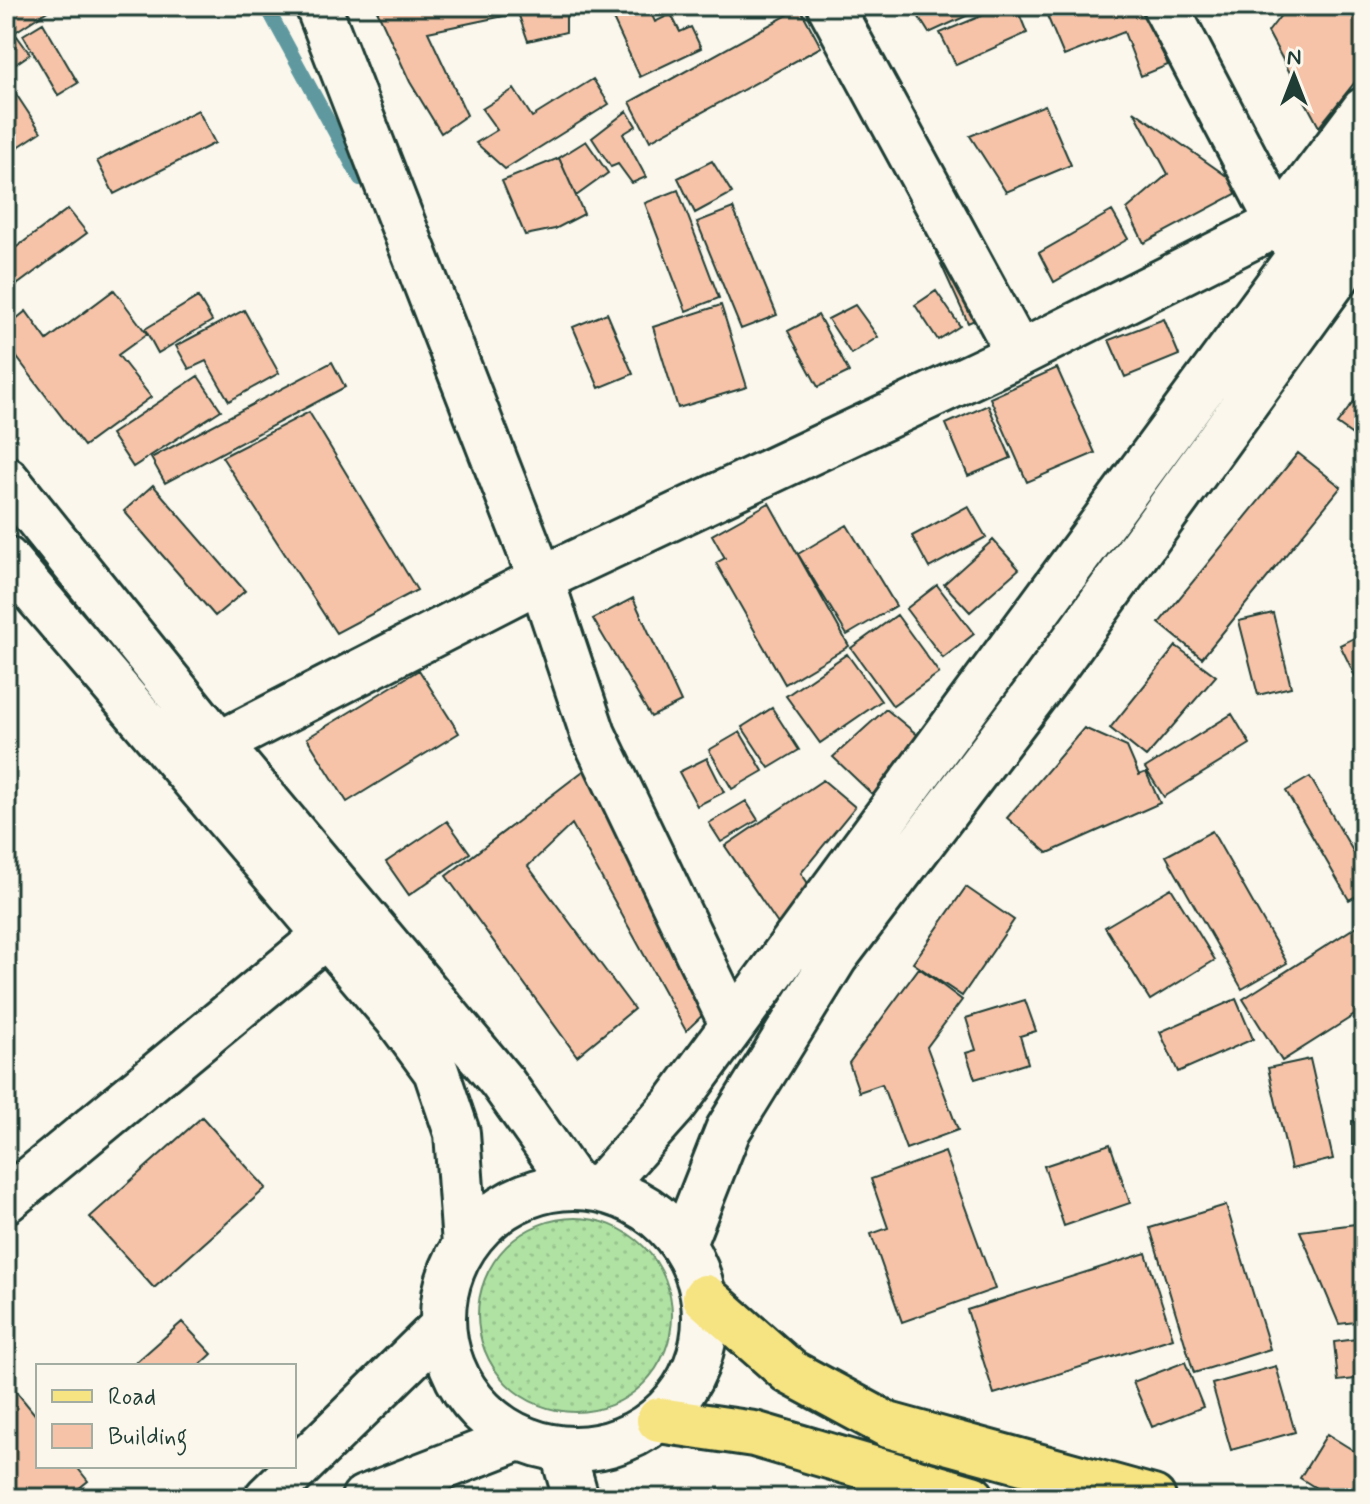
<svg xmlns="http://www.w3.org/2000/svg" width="1370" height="1504" viewBox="0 0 1370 1504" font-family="Mynerve,sans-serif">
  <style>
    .grass { fill: url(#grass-dots); stroke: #68906c; stroke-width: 2 }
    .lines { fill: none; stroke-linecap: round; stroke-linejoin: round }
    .stream { stroke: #5e999f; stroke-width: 14 }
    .building { fill: #f7c3a8; stroke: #1f3d34; stroke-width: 2 }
    .minor-casing { stroke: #1f3d34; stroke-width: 50 }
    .major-casing { stroke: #1f3d34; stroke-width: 50 }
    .minor { stroke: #fbf7ec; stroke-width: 44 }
    .major { stroke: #f6e381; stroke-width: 44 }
  </style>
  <defs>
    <pattern id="grass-dots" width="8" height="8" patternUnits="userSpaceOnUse" patternTransform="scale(2)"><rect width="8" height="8" fill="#b0e2a3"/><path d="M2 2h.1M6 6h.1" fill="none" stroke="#97c38d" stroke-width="1.8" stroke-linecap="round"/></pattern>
  </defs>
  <rect width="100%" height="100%" fill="#fbf7ec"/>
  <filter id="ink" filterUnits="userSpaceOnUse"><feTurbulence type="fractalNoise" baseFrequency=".0125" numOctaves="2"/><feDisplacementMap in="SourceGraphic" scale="16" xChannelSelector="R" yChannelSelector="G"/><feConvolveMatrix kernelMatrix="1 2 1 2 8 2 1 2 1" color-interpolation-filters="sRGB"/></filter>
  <g filter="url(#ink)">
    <path class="grass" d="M478 1315a97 97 0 1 1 194 0a97 97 0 1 1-194 0Z"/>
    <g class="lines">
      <path class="stream" d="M 266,6 L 360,179"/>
    </g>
    <path class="building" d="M 6,6 L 55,6 L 6,38 Z
      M 375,6 L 566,6 L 566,32 L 528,41 L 518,13 L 428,32 L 467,115 L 441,133 L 410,82 Z
      M 607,6 L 648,6 L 655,22 L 671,14 L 680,32 L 691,27 L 701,48 L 640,77 Z
      M 912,6 L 988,6 L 929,33 Z
      M 1005,6 L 1016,6 L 1027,33 L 956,65 L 940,33 Z
      M 1043,6 L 1144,6 L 1168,65 L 1141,76 L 1124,32 L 1064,56 Z
      M 1288,6 L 1364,6 L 1364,71 L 1319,127 L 1268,32 Z
      M 800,8 L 821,47 L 650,141 L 630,102 Z
      M 43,23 L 78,83 L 58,95 L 23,35 Z
      M 17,36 L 30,54 L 10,68 L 6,63 L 6,43 Z
      M 593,79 L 609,104 L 505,169 L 476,143 L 497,130 L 482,109 L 514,89 L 532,117 Z
      M 14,91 L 41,132 L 6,155 L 6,97 Z
      M 1045,105 L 1071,165 L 1006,192 L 970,136 Z
      M 198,110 L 215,143 L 114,194 L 97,161 Z
      M 627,111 L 636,126 L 623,134 L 646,177 L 632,183 L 618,164 L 611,167 L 592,138 Z
      M 1134,111 L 1245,189 L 1144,243 L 1127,209 L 1168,174 Z
      M 586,141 L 608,173 L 576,196 L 559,158 Z
      M 559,158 L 584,214 L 555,229 L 525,235 L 502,181 Z
      M 712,161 L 732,193 L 695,213 L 678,178 Z
      M 678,190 L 719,298 L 686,311 L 645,203 Z
      M 733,208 L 777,315 L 741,329 L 697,222 Z
      M 68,209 L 87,233 L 6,293 L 6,255 Z
      M 1112,211 L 1128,239 L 1054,282 L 1039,253 Z
      M 960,257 L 986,315 L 968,323 L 941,264 Z
      M 114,290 L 147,334 L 118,355 L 151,397 L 84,446 L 6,343 L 6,327 L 26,311 L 47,340 Z
      M 936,291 L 960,326 L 938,340 L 915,305 Z
      M 198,297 L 212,321 L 158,353 L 145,329 Z
      M 721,305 L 747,387 L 678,408 L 653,327 Z
      M 855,305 L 878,337 L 851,354 L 828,319 Z
      M 244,310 L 279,373 L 229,401 L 206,361 L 189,369 L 176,346 Z
      M 607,313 L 633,374 L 599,388 L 573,327 Z
      M 818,315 L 849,372 L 818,387 L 788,331 Z
      M 1164,319 L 1179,355 L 1125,377 L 1109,340 Z
      M 332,362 L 345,387 L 165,483 L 151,458 Z
      M 1057,368 L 1095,453 L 1027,482 L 990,398 Z
      M 198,376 L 221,410 L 133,467 L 111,434 Z
      M 1364,388 L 1364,443 L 1337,424 Z
      M 988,405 L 1011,458 L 968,476 L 946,424 Z
      M 309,412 L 417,590 L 336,633 L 222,457 Z
      M 1298,453 L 1341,487 L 1202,658 L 1159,623 Z
      M 153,485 L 245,591 L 215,616 L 124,511 Z
      M 769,503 L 849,646 L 785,684 L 716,563 L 725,558 L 712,535 Z
      M 968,506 L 986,537 L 929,568 L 912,536 Z
      M 847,525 L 896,606 L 847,635 L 798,554 Z
      M 993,540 L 1019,569 L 970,612 L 944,584 Z
      M 937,585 L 974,634 L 943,658 L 906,609 Z
      M 633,598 L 681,702 L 651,717 L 593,619 Z
      M 1273,613 L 1291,687 L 1258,695 L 1239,621 Z
      M 897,615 L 939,673 L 893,706 L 851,648 Z
      M 1364,633 L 1364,684 L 1360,686 L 1340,645 Z
      M 1176,646 L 1216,676 L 1146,757 L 1110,728 Z
      M 847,654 L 881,701 L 820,743 L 786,696 Z
      M 419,670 L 459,733 L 347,802 L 307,738 Z
      M 772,708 L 799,750 L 769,768 L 742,727 Z
      M 886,709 L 920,737 L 874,796 L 833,757 Z
      M 1232,714 L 1250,744 L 1164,797 L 1145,768 Z
      M 1084,728 L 1127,747 L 1139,775 L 1146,772 L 1160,803 L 1048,853 L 1007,818 Z
      M 740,732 L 763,771 L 732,789 L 709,750 Z
      M 707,758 L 724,792 L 697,806 L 679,772 Z
      M 591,765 L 711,1007 L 686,1031 L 572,824 L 528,866 L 634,1009 L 577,1056 L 446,876 Z
      M 1310,777 L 1364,870 L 1364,892 L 1349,900 L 1286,791 Z
      M 823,780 L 855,807 L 801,873 L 818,898 L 778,924 L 725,846 Z
      M 746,801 L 758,820 L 721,842 L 709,823 Z
      M 447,821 L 470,853 L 409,895 L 386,862 Z
      M 1212,831 L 1287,963 L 1242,989 L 1166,856 Z
      M 966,887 L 1014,920 L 962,996 L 913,963 Z
      M 1171,888 L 1215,960 L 1150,1000 L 1105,927 Z
      M 1364,909 L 1364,1009 L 1282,1061 L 1243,999 L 1360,924 L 1358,913 Z
      M 919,968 L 962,1000 L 927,1047 L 958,1130 L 906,1149 L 882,1084 L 859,1092 L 849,1063 Z
      M 1236,999 L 1253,1039 L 1178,1072 L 1160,1032 Z
      M 1025,1000 L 1036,1031 L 1020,1036 L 1028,1063 L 975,1079 L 966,1053 L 976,1050 L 966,1018 Z
      M 1310,1059 L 1333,1159 L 1291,1169 L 1268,1068 Z
      M 202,1117 L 266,1188 L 154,1288 L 90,1217 Z
      M 1352,1121 L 1364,1121 L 1364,1145 L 1352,1145 Z
      M 1110,1144 L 1130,1203 L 1064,1226 L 1044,1166 Z
      M 945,1152 L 995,1289 L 902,1322 L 871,1234 L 888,1228 L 871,1179 Z
      M 1226,1205 L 1270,1349 L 1194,1373 L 1150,1228 Z
      M 1364,1223 L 1364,1321 L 1339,1324 L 1300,1231 Z
      M 1146,1253 L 1173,1338 L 994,1394 L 967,1310 Z
      M 182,1322 L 212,1354 L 199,1366 L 132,1366 Z
      M 1364,1338 L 1364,1378 L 1338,1381 L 1334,1342 Z
      M 1185,1362 L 1203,1407 L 1152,1427 L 1133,1382 Z
      M 1276,1366 L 1295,1432 L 1231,1450 L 1212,1384 Z
      M 6,1379 L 38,1418 L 38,1466 L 76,1466 L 88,1481 L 67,1498 L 6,1498 Z
      M 1327,1434 L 1364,1457 L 1364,1480 L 1353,1498 L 1332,1498 L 1300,1478 Z"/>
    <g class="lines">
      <defs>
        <path id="minor" d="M 318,6 L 541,579 L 593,734 L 732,1024
          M 830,6 L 1019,354
          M 1165,6 L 1279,223 L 1295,245
          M 6,479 L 219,744 L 502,1082 L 576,1187
          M 6,559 L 397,1018 L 436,1071 L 457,1133 L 465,1245
          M 219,744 L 541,579 L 1019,354 L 1279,223 L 1364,110
          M443 1318a131 131 0 1 1 262 0a131 131 0 1 1-262 0Z
          M 599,1189 L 674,1105 L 1364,168
          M 6,1200 L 326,935
          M 683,1244 L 728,1130 L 835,957 L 1044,682 L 1364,239
          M 562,1449 L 576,1498
          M 267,1498 L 442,1327
          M 364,1498 L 519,1438"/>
        <path id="major" d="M 705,1297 L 790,1372 L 888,1425 L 1153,1498
          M 659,1420 L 754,1434 L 972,1498"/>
      </defs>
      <use href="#minor" class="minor-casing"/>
      <use href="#major" class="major-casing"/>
      <use href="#minor" class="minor"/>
      <use href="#major" class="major"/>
    </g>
  </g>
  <rect width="1370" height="1504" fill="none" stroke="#fbf7ec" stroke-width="32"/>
  <rect x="16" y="16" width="1338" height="1472" fill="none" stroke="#1f3d34" stroke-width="3" filter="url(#ink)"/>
  <rect x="36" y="1364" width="260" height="104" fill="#fbf7ec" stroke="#a3ada2" stroke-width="2"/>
  <rect x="52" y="1390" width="40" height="12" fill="#f6e381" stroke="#a3ada2" stroke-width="2"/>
  <text x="108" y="1404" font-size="24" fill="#1f3d34">Road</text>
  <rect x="52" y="1424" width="40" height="24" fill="#f7c3a8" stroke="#a3ada2" stroke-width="2"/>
  <text x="108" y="1444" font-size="24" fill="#1f3d34">Building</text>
  <g transform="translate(1294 76)" stroke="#fbf7ec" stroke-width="6" paint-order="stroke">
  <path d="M0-6L14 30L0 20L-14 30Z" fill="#1f3d34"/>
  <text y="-12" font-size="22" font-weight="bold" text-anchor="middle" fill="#1f3d34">N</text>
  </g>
</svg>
